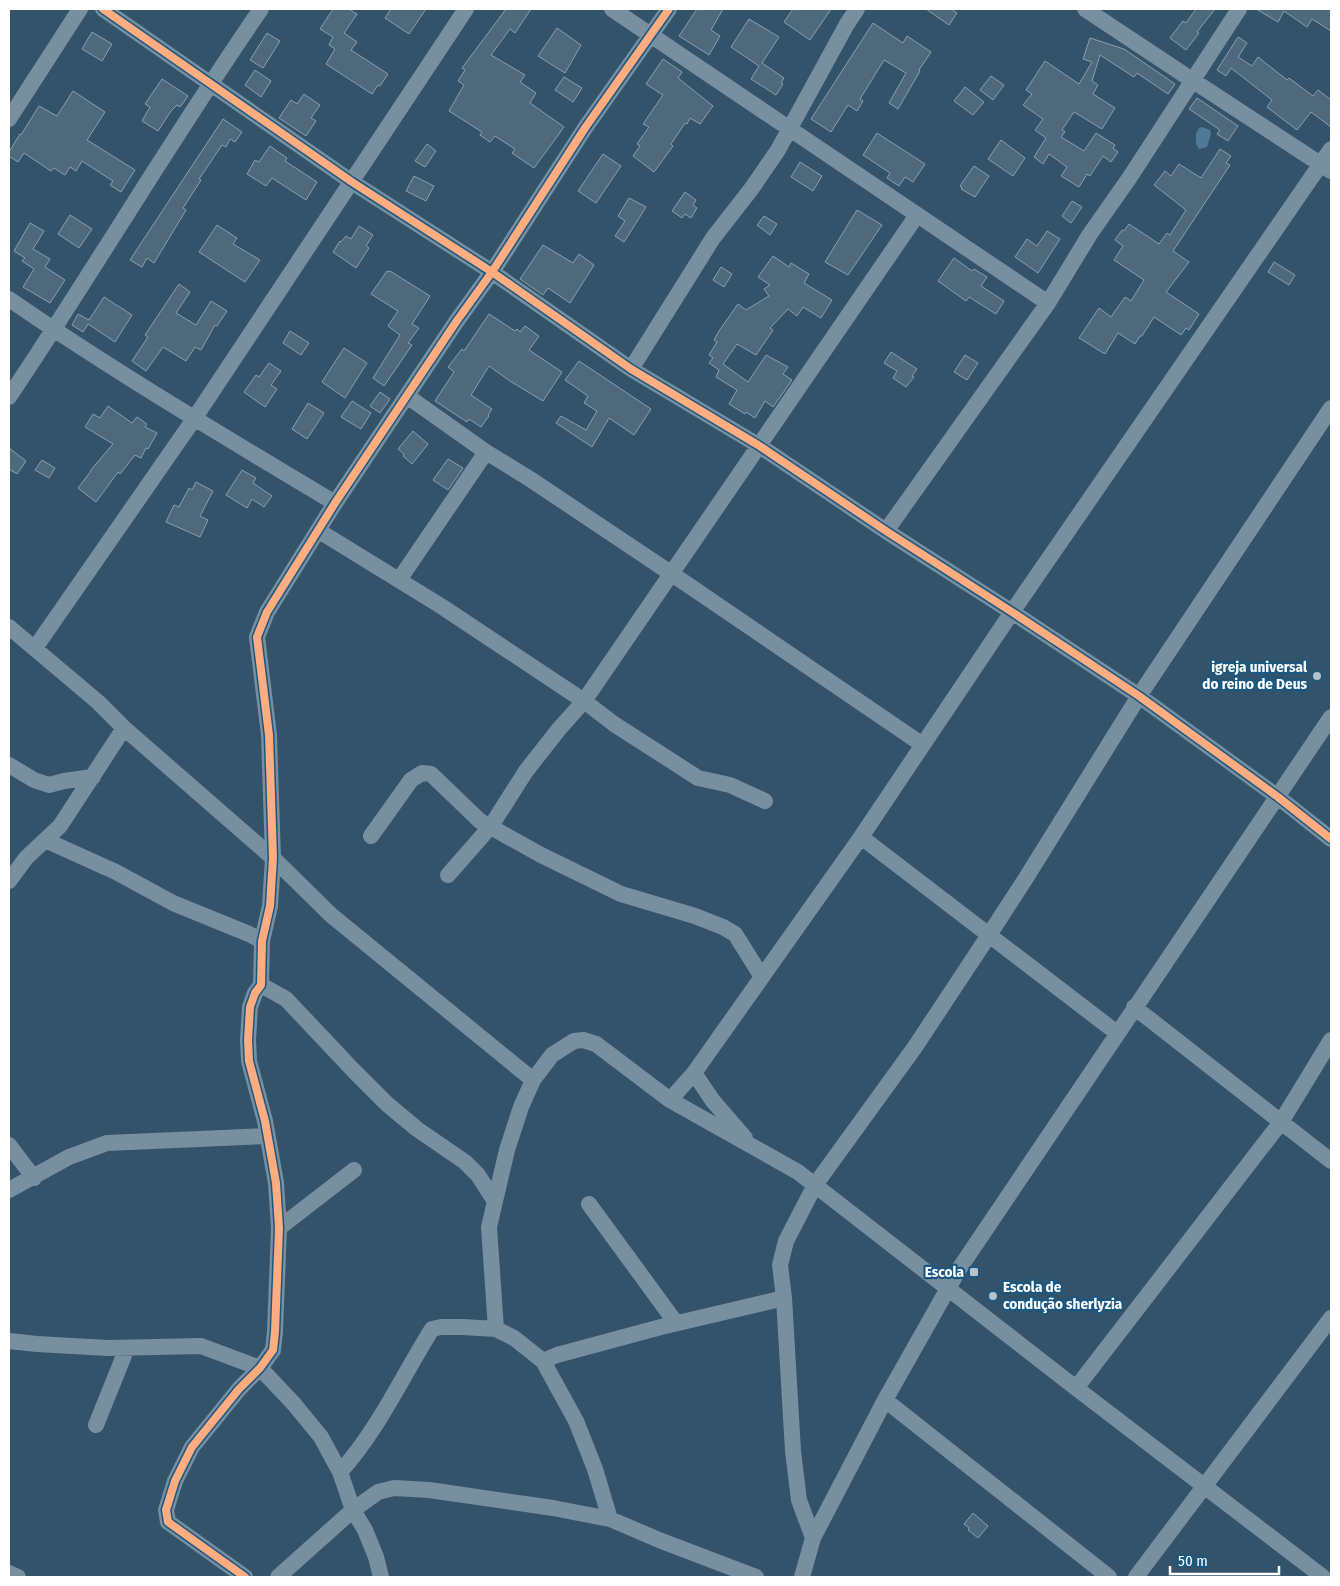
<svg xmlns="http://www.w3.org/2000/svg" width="1340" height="1586" viewBox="0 0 1340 1586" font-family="'Fira Sans Condensed',sans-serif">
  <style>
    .water { fill: #4e7a98 }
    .building { fill: #4e697b; stroke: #8ba0af }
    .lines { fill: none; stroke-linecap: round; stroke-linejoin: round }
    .minor { stroke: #788fa0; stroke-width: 16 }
    .cycleway-casing { stroke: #1b5881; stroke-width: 11 }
    .cycleway { stroke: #ffac80; stroke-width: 8 }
    .poi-dot { fill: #b7c3cb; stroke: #1b5881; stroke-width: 2 }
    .labels { text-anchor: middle; stroke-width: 4.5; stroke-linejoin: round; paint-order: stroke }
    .poi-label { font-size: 15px; font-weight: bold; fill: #fff; stroke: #1b5881; text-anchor: end }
  </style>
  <rect width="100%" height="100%" fill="#32536a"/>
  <path class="water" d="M 1202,127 L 1210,130 L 1211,134 L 1207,147 L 1199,149 L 1196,144 L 1196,134 L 1199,128 Z"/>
  <path class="building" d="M 333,9 L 349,9 L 357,14 L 344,33 L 357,42 L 351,50 L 388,74 L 380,86 L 378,85 L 372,94 L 326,64 L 335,49 L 329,45 L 333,37 L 320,29 Z
    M 391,9 L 426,9 L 409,34 L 385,18 Z
    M 506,9 L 531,9 L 515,33 L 510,29 L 491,55 L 525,75 L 520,82 L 536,93 L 530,103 L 564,127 L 534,168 L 512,153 L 515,149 L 495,136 L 490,142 L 480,135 L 482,132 L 449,111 L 464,85 L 458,81 L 465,70 L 462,68 Z
    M 697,9 L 723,9 L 711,30 L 720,36 L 709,55 L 679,36 Z
    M 793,9 L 831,9 L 810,40 L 784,22 Z
    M 926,9 L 951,9 L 957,13 L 949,25 Z
    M 1196,9 L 1215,9 L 1197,32 L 1199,33 L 1186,50 L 1170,38 L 1183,21 L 1186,23 Z
    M 1256,9 L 1331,9 L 1331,31 L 1312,19 L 1307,27 L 1284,11 L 1278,22 Z
    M 749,19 L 779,37 L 762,63 L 784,78 L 781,83 L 783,84 L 776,95 L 751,79 L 759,66 L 731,47 Z
    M 873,23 L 903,43 L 907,36 L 931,52 L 919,70 L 920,71 L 898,109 L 889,103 L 906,73 L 884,60 L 860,99 L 863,101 L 857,111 L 848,105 L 831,132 L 811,119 Z
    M 557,28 L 581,45 L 565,73 L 538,56 Z
    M 92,32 L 112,44 L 102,61 L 82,49 Z
    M 267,33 L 280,41 L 263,68 L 250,60 Z
    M 1238,37 L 1247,43 L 1238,57 L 1252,66 L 1258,57 L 1287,80 L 1289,78 L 1313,96 L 1318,90 L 1331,100 L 1331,127 L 1311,112 L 1297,130 L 1267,107 L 1272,100 L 1231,68 L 1226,76 L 1217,70 Z
    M 1090,38 L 1124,49 L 1175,84 L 1168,94 L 1137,73 L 1134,77 L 1100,55 L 1092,81 L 1098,85 L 1093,94 L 1115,108 L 1102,129 L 1074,112 L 1062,130 L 1065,132 L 1061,137 L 1084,151 L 1096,133 L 1115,145 L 1113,148 L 1118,152 L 1111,162 L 1103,156 L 1090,176 L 1087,174 L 1079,187 L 1061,176 L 1067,167 L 1049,154 L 1043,164 L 1034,157 L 1046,138 L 1035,130 L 1043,119 L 1023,105 L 1032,94 L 1026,90 L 1045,61 L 1079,84 L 1092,62 L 1083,59 Z
    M 663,59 L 682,72 L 678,78 L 713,106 L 700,124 L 690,118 L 687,124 L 685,123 L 671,144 L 673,146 L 654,172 L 633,156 L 640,146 L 637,144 L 649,127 L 643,124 L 663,95 L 646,84 Z
    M 255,70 L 271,81 L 261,97 L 245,85 Z
    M 991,76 L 1004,85 L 993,100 L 980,90 Z
    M 564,77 L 582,88 L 573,102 L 555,90 Z
    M 162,79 L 188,96 L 180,107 L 177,105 L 171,111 L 158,131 L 142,121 L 150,107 L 145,104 Z
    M 965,87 L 984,102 L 973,115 L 954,101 Z
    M 73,91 L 105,112 L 87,140 L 135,170 L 121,192 L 110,185 L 113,181 L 82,161 L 76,171 L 70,167 L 65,175 L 54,168 L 51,171 L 24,153 L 18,162 L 9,156 L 9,152 L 20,134 L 21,135 L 39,106 L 57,116 Z
    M 304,94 L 320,105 L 311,118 L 316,121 L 306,136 L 279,118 L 291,100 L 297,104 Z
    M 1197,98 L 1238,126 L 1228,141 L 1217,134 L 1220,130 L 1189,109 Z
    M 223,119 L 242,132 L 235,142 L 230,139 L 226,147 L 222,145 L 199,179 L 201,180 L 183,208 L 186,210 L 154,263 L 147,258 L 142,267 L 130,260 Z
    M 877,133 L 925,164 L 913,182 L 905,177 L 899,186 L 887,178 L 890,173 L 863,155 Z
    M 1001,140 L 1025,158 L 1013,176 L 988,159 Z
    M 427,144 L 436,151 L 425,167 L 415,161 Z
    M 270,146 L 287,158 L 285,161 L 317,182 L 306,200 L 272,178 L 266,186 L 247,174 L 255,160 L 259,162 Z
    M 1220,149 L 1231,156 L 1226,163 L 1230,165 L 1173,251 L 1189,262 L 1166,292 L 1199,314 L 1189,330 L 1186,328 L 1181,335 L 1154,317 L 1142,336 L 1140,336 L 1135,344 L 1118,333 L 1105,354 L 1079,338 L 1099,308 L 1111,317 L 1125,297 L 1131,301 L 1144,280 L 1114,260 L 1123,246 L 1115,240 L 1122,230 L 1124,231 L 1129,224 L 1159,244 L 1167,233 L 1170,235 L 1186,210 L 1154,185 L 1165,171 L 1171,176 L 1179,164 L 1201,178 Z
    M 603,154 L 621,166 L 596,203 L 578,191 Z
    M 800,162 L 822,176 L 813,191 L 791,177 Z
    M 974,166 L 989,176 L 975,197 L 961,189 L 962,188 L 960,186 Z
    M 414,176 L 434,186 L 426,201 L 406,191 Z
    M 685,192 L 696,200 L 693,205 L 697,208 L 691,218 L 685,214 L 682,218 L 672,211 Z
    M 629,198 L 646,207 L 624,242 L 615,236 L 625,221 L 618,216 Z
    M 1072,201 L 1082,207 L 1071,223 L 1062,216 Z
    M 857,210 L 882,225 L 848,275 L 825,262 Z
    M 70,215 L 92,229 L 79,248 L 58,234 Z
    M 764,216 L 777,224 L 770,235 L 757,225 Z
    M 30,223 L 44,231 L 33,249 L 50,259 L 45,267 L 65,280 L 50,303 L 23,287 L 34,269 L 22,261 L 25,258 L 14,251 Z
    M 217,225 L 237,238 L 233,244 L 260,260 L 245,282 L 199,252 Z
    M 359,226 L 373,235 L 366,246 L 369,248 L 356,268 L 333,252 L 340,241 L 341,242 L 346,236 L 351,239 Z
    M 1047,231 L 1060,239 L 1038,273 L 1015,257 L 1027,239 L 1037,246 Z
    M 543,245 L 573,263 L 579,254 L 594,265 L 570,303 L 548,288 L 543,295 L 520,279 Z
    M 773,256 L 789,267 L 791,263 L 809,274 L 804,283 L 832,300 L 821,318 L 803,307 L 797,316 L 788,309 L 770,328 L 773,330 L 756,355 L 737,344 L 723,364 L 748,382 L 766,355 L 788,367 L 783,374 L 792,380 L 785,390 L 773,407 L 765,401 L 755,418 L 746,412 L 745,414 L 729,404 L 737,390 L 716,377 L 719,370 L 709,363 L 713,358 L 709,355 L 717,342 L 714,340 L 719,331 L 738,304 L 746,310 L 769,296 L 764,289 L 770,285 L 758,277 Z
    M 954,258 L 972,271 L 974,269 L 987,277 L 981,286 L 1004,301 L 996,314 L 969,297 L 966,301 L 938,281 Z
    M 1274,262 L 1295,275 L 1289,285 L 1268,272 Z
    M 721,267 L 732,274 L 724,287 L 713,280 Z
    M 387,271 L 389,272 L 390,271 L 430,296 L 412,324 L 419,328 L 408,343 L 412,345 L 384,386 L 373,378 L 400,335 L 388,326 L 398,311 L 371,294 Z
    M 179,284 L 190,292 L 176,313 L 196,325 L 211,301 L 227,311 L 217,326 L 215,325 L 201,350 L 195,347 L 186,361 L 163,347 L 146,371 L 132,361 L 148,337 L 145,335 Z
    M 104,297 L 132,315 L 115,342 L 88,324 L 83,332 L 72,325 L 78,314 L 89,320 Z
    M 489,314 L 515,331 L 517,329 L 520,332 L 525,326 L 539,336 L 529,350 L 562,372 L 543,401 L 510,381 L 489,366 L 471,395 L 492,409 L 488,415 L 489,416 L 481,427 L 469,419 L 467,422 L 435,401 L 454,372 L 448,367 L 462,349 L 464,351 Z
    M 290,331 L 309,343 L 301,355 L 283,343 Z
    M 344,348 L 367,363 L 345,398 L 322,382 Z
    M 891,352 L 917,369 L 912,376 L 914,377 L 906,387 L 893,378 L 897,371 L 884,363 Z
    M 965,355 L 978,363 L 967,380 L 954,372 Z
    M 579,361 L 651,409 L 634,435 L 609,418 L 592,447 L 556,423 L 561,416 L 586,430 L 597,411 L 584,403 L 588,396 L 565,380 Z
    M 269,363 L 281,371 L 271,385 L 277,389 L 265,407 L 244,392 L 256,375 L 259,377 Z
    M 380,392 L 390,399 L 380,413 L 370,406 Z
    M 352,401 L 371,413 L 361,429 L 341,417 Z
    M 308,403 L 324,413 L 307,439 L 292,429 Z
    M 108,406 L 132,423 L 137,417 L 147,424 L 145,427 L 157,433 L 148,449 L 146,448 L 141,458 L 135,455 L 120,474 L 118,472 L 96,502 L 78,488 L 91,471 L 90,471 L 113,444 L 85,427 L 93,414 L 100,418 Z
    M 413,431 L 428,444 L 412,464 L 403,456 L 404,454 L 398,449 Z
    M 9,448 L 26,461 L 17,474 L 9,469 Z
    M 448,459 L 463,468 L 448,490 L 433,480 Z
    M 42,460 L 55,468 L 49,478 L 35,470 Z
    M 242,470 L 256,478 L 253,483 L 272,496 L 264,507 L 252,499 L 247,508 L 226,495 Z
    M 196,482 L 213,491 L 200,516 L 208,520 L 200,537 L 166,522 L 174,505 L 179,507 L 189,488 L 192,490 Z
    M 973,1513 L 988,1526 L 978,1538 L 968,1530 L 969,1528 L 964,1524 Z"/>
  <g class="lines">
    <path class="minor" d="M 103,9 L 352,182 L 492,272 L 631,369 L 758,445 L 886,531 L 1012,612 L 1139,696 L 1278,797 L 1331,839
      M 612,9 L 1048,303
      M 1085,9 L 1192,80 L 1331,171
      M 9,119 L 80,9
      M 9,299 C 115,372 225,437 335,503
      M 631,369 L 713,238 L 752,188 L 778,150 L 847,24 L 857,9
      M 407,396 L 486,452 L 530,479 L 672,574 L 923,745
      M 9,397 C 95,269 173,136 261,9
      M 319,531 L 441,606 L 584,701 L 614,724 L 698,778 L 730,785 L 765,801
      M 886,531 L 1048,303 L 1090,234 L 1130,177 L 1239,9
      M 399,580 L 486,452
      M 9,627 L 98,702 L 124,728 L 273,858 L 331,915 L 533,1080
      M 35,648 L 194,419 L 466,9
      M 9,765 L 34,780 L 49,785 L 64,781 L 93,777
      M 371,836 L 411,780 L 422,773 L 431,774 L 480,821 L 541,855 L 621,894 L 695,916 L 723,927 L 735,934 L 762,977
      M 861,837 L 1117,1033
      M 45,840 L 116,872 L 173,903 L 249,934 L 262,941
      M 448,875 L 491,826 L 526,771 L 559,729 L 584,701 L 917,215
      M 9,881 L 26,858 L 60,826 L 124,728
      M 261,985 L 286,999 L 354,1071 L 387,1104 L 417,1129 L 465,1162 L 478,1175 L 494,1200
      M 1134,1007 L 1331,1161
      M 694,1073 L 713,1101 L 745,1138
      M 670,1100 L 694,1073 L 861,837 L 1012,612 L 1331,149
      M 9,1145 L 34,1178
      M 9,1190 L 69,1157 L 107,1143 L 267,1136
      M 589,1204 L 676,1323
      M 279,1228 L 354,1170
      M 496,1329 L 489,1227 L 507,1150 L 521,1107 L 533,1080 L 552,1055 L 574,1041 L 583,1040 L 596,1044 L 670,1100 L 798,1172 L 1076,1388 L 1323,1577
      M 9,1341 L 37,1344 L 108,1348 L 201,1346 L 260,1368 L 294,1404 L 321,1437 L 340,1472 L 353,1510 L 365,1530 L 376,1557 L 381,1577
      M 543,1361 L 557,1355 L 661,1327 L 784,1298
      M 1076,1388 L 1281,1122 L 1331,1040
      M 885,1400 L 1109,1577
      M 96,1425 L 127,1348
      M 340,1472 C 378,1430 402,1377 432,1329 L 441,1327 L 463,1327 L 496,1329 L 514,1338 L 543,1361 L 576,1421 L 595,1469 L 610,1519
      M 813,1538 L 799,1500 L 793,1451 L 784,1298 L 780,1265 L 786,1241 L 815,1185 L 915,1047 L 989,935 L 1026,878 L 1139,696 L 1331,408
      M 9,1573 L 18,1577
      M 245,1577 L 168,1522 L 166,1510 L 175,1481 L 192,1447 L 239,1389 L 260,1368 L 273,1350 L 275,1332 L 279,1228 L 276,1183 L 265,1121 L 249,1061 L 248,1040 L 250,1007 L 255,993 L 261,985 L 262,941 L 270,906 L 273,858 L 269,735 L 257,637 L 267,612 L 335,503 L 456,322 L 492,272 L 585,128 L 669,9
      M 278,1577 L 353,1510 L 378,1492 L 394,1488 L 429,1490 L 553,1508 L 610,1519 L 659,1540 L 756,1577
      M 802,1577 L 813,1538 L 885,1400 L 959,1269 L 1331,717
      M 1136,1577 L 1331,1318"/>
    <defs>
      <path id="cycleway" d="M 103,9 L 352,182 L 492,272 L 631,369 L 758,445 L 886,531 L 1012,612 L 1139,696 L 1278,797 L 1331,839
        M 245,1577 L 168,1522 L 166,1510 L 175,1481 L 192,1447 L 239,1389 L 260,1368 L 273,1350 L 275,1332 L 279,1228 L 276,1183 L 265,1121 L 249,1061 L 248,1040 L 250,1007 L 255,993 L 261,985 L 262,941 L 270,906 L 273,858 L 269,735 L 257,637 L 267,612 L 335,503 L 456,322 L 492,272 L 585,128 L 669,9"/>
    </defs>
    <use href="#cycleway" class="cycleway-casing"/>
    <use href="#cycleway" class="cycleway"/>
  </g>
  <g class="poi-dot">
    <circle cx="1317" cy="676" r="5"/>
    <rect x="969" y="1267" width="10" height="10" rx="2.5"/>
    <circle cx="993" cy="1296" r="5"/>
  </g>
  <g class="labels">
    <g class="poi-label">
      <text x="1307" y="672">igreja universal<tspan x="1307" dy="17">do reino de Deus</tspan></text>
      <text x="964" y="1277">Escola</text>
      <text x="1003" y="1292" text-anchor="start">Escola de<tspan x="1003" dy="17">condução sherlyzia</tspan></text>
    </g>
  </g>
  <rect width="1340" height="1586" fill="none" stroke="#ffffff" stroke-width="20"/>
  <path d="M1170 1566v8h109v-8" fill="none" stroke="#ffffff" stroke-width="2.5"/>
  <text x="1178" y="1566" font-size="15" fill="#ffffff" stroke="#1b5881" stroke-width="4" paint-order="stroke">50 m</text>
</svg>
